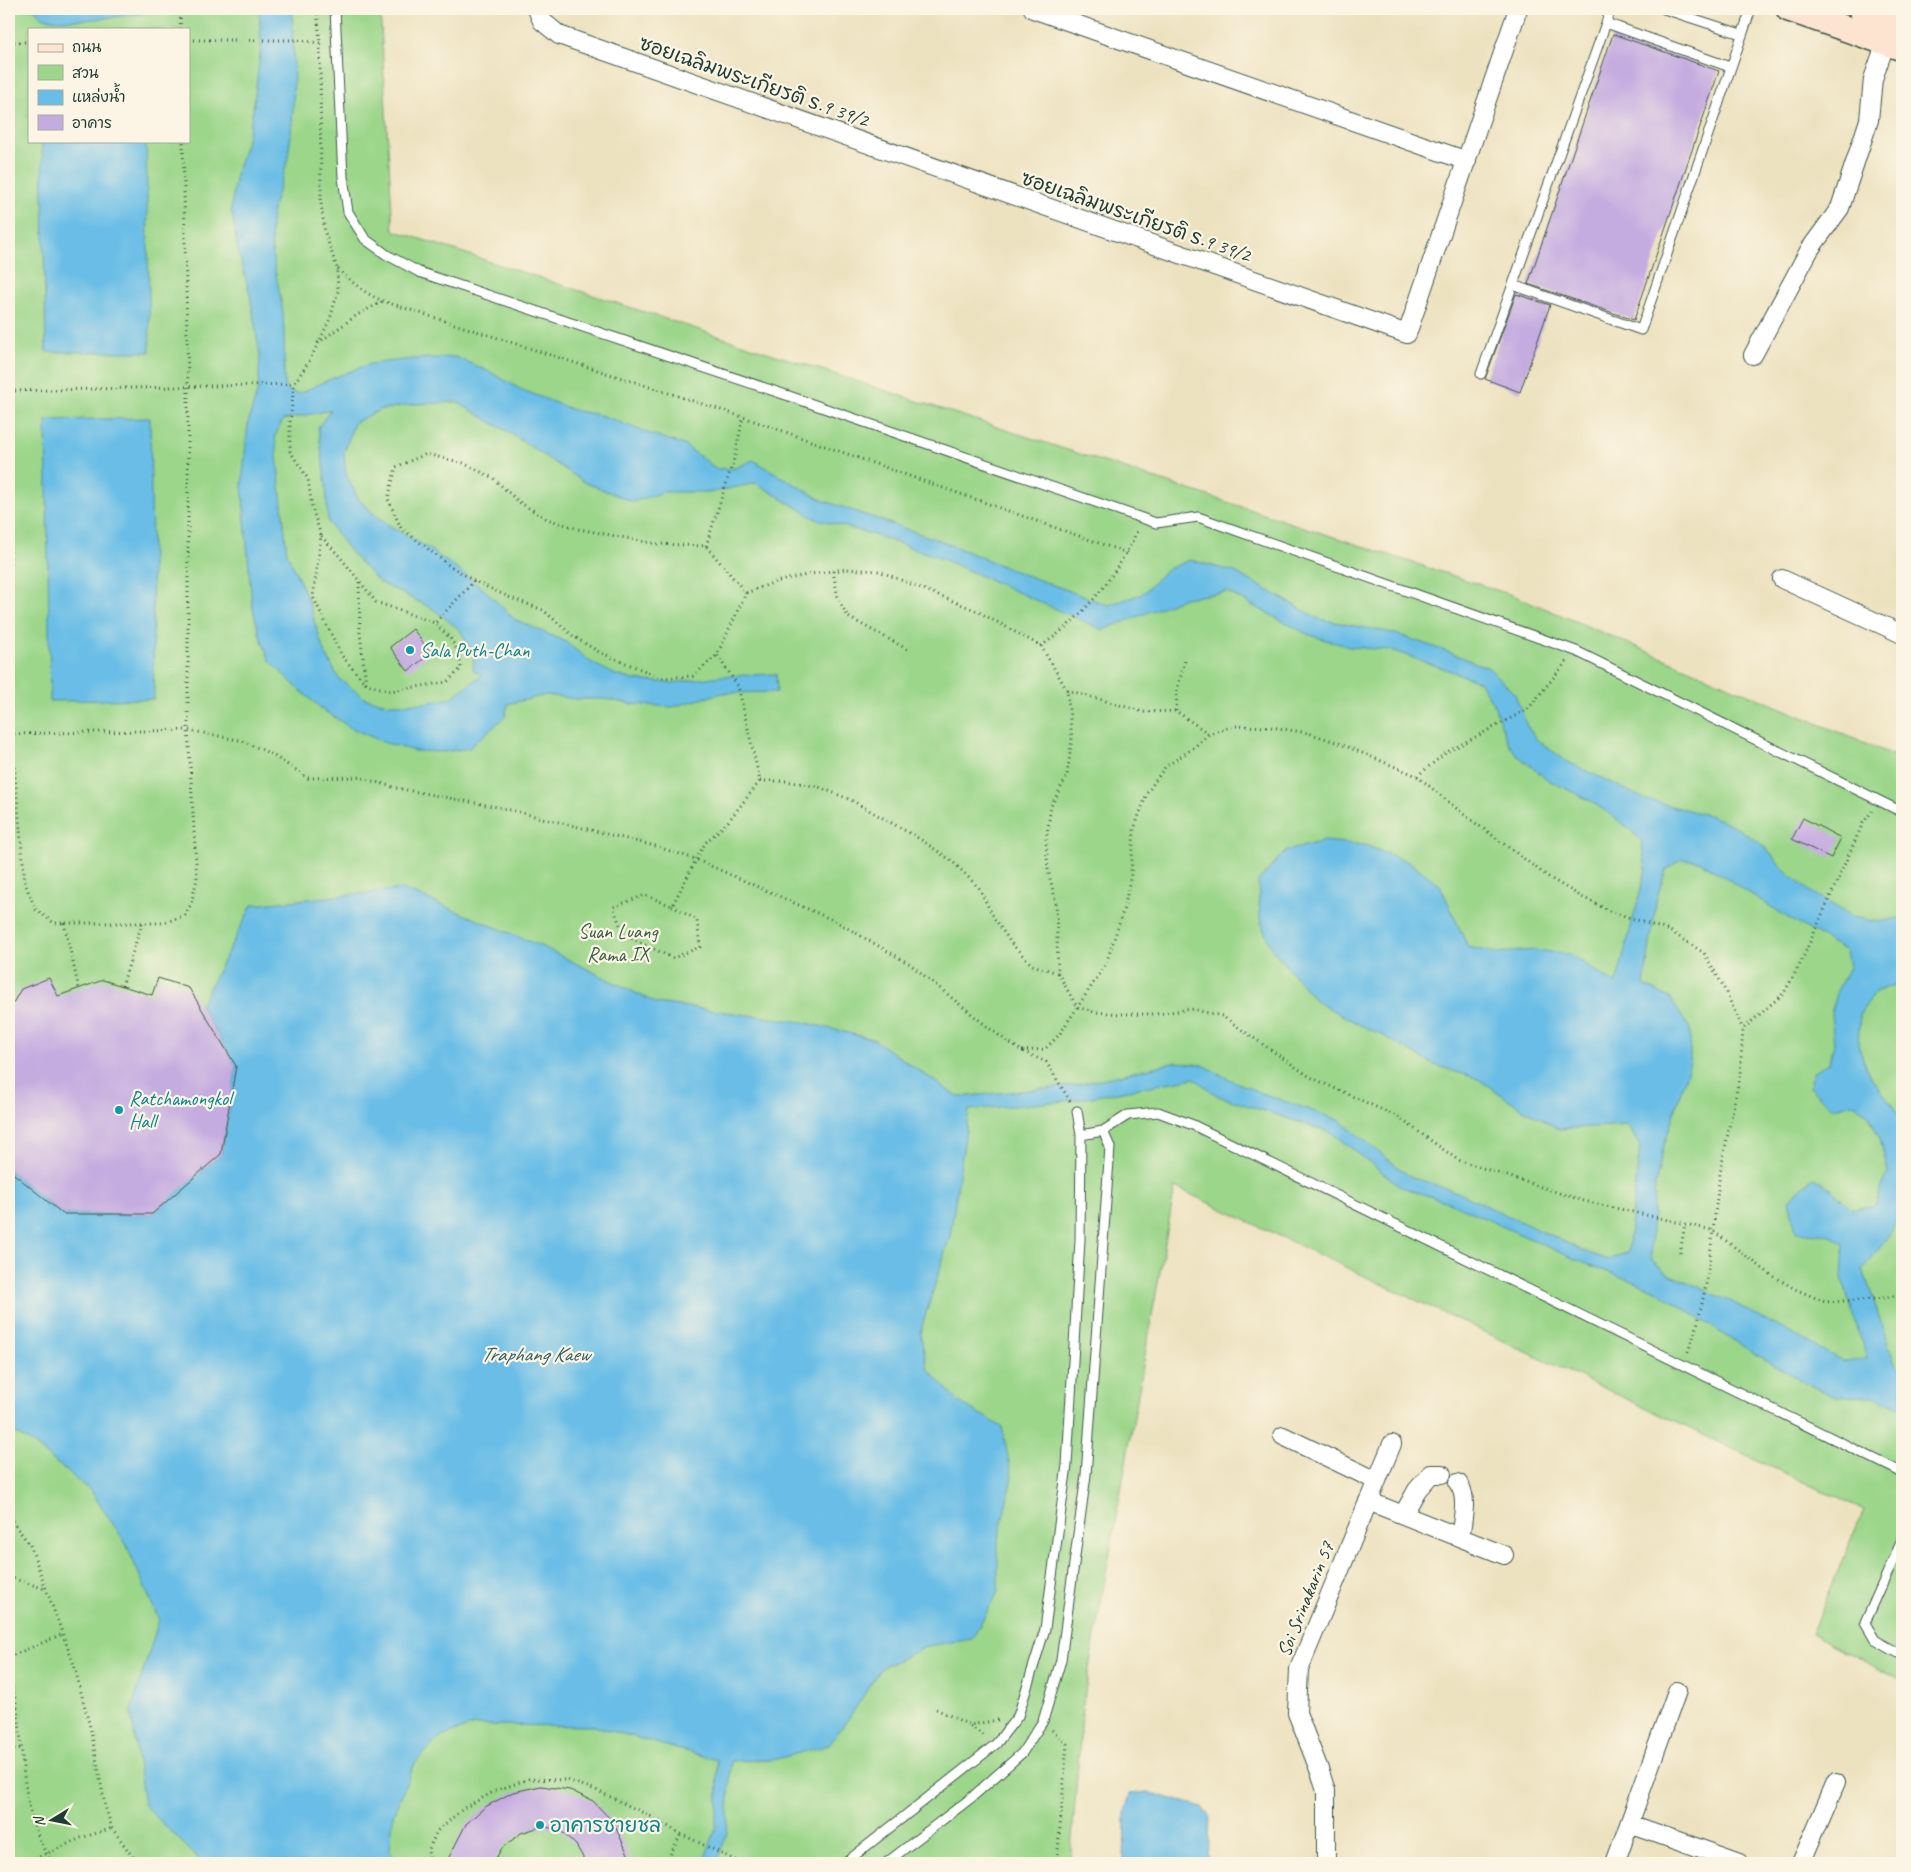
<svg xmlns="http://www.w3.org/2000/svg" width="1911" height="1872" viewBox="0 0 1911 1872" font-family="Caveat,'Playpen Sans Thai',sans-serif">
  <style>
    .green { fill: #9bd68a; stroke: #5d8a5f; fill-rule: evenodd }
    .water { fill: #69bde6; stroke: #447d8d; fill-rule: evenodd }
    .building { fill: #c4ace0 }
    .lines { fill: none; stroke-linecap: round; stroke-linejoin: round }
    .lane-casing { stroke: #3e5649; stroke-width: 11 }
    .street-casing { stroke: #3e5649; stroke-width: 20 }
    .secondary-casing { stroke: #3e5649; stroke-width: 28 }
    .path { stroke: #3e5649; stroke-width: 3; stroke-dasharray: 1 4; stroke-linecap: butt }
    .lane { stroke: #fff; stroke-width: 9 }
    .street { stroke: #fff; stroke-width: 18 }
    .secondary { stroke: #fde4d0; stroke-width: 25 }
    .culture-dot { fill: #0f9aa8; stroke: #fcf5e5; stroke-width: 2 }
    .labels { text-anchor: middle; stroke-width: 4.5; stroke-linejoin: round; paint-order: stroke }
    .street-label { font-size: 20px; fill: #1f3d34; stroke: #fcf5e5 }
    .culture-label { font-size: 20px; fill: #0d838f; stroke: #fcf5e5; text-anchor: start }
    .park-label { font-size: 20px; fill: #385c45; stroke: #fcf5e5 }
    .water-label { font-size: 21px; font-style: italic; fill: #325d60; stroke: #fcf5e5 }
  </style>
  <rect width="100%" height="100%" fill="#fcf5e5"/>
  <filter id="ink" filterUnits="userSpaceOnUse"><feTurbulence type="fractalNoise" baseFrequency=".02" numOctaves="2"/><feDisplacementMap in="SourceGraphic" scale="10" xChannelSelector="R" yChannelSelector="G"/><feConvolveMatrix kernelMatrix="1 2 1 2 8 2 1 2 1" color-interpolation-filters="sRGB"/></filter>
  <filter id="wash" filterUnits="userSpaceOnUse"><feTurbulence type="fractalNoise" baseFrequency=".0096" numOctaves="4" result="noise"/><feDisplacementMap in="SourceGraphic" scale="20" xChannelSelector="R" yChannelSelector="G"/><feGaussianBlur stdDeviation="1.12" result="paint"/><feColorMatrix in="noise" values="0 0 0 0 0 0 0 0 0 0 0 0 0 0 0 0 0 1.4 0 .05"/><feComposite in="paint" operator="in"/></filter>
  <g filter="url(#wash)">
    <rect width="100%" height="100%" fill="#ede2c0"/>
    <path class="green" d="M 9,9 L 380,9 L 393,230 L 1518,597 L 1902,759 L 1902,1681 L 1812,1634 L 1863,1510 L 1175,1187 L 1083,1703 L 1070,1863 L 9,1863 ZM 29,29 L 189,29 L 189,141 L 29,141 Z"/>
    <path class="water" d="M 34,9 L 150,9 L 150,12 C 129,16 61,25 42,17 C 39,15 36,11 34,9 Z
      M 259,9 L 292,9 C 294,58 296,108 288,157 C 284,180 271,203 271,226 C 270,256 279,284 283,313 C 285,336 284,361 284,385 L 289,391 L 298,394 L 328,380 L 369,364 L 412,359 L 456,357 L 492,373 L 520,389 L 573,410 L 604,416 L 645,432 L 684,445 L 717,469 L 735,468 L 753,460 L 822,500 L 944,542 L 1012,570 L 1108,605 L 1142,594 L 1168,569 L 1190,560 L 1235,572 L 1319,619 L 1393,633 L 1443,650 L 1489,668 L 1515,694 L 1527,726 L 1537,740 L 1566,761 L 1647,800 L 1712,816 L 1734,826 L 1763,845 L 1785,871 L 1808,890 L 1853,917 L 1879,922 L 1902,917 L 1902,982 L 1875,992 L 1860,1014 L 1858,1045 L 1870,1077 L 1891,1103 L 1902,1121 L 1902,1211 L 1888,1236 L 1863,1269 L 1895,1364 L 1902,1371 L 1902,1408 L 1876,1397 L 1836,1397 L 1801,1381 L 1718,1331 L 1656,1290 L 1579,1261 L 1451,1203 L 1401,1187 L 1332,1133 L 1218,1096 L 1194,1078 L 1075,1100 L 969,1110 L 950,1236 L 920,1333 L 928,1369 L 959,1402 L 1002,1427 L 1012,1477 L 998,1540 L 998,1592 L 972,1639 L 927,1646 L 880,1669 L 855,1709 L 829,1745 L 773,1760 L 731,1761 L 727,1833 L 717,1863 L 703,1863 L 715,1831 L 718,1805 L 717,1760 L 594,1726 L 474,1725 L 439,1738 L 415,1763 L 393,1815 L 390,1852 L 395,1863 L 216,1863 L 198,1858 L 144,1805 L 131,1711 L 159,1620 L 125,1542 L 91,1491 L 32,1443 L 9,1429 L 9,1170 L 63,1214 L 152,1214 L 221,1154 L 236,1066 L 200,1006 L 252,905 L 403,889 L 543,947 L 656,1003 L 803,1022 L 873,1039 L 958,1097 L 1072,1086 L 1176,1062 L 1203,1065 L 1231,1080 L 1261,1093 L 1339,1120 L 1409,1176 L 1457,1192 L 1584,1251 L 1608,1260 L 1628,1252 L 1640,1146 L 1627,1125 L 1559,1129 L 1523,1109 L 1478,1079 L 1432,1064 L 1384,1036 L 1362,1026 L 1317,1002 L 1271,948 L 1260,919 L 1258,881 L 1286,851 L 1324,841 L 1365,845 L 1411,863 L 1440,885 L 1468,947 L 1497,953 L 1534,950 L 1570,954 L 1616,984 L 1646,869 L 1641,840 L 1622,823 L 1591,801 L 1548,780 L 1516,754 L 1506,739 L 1494,705 L 1479,681 L 1391,650 L 1349,647 L 1307,634 L 1227,592 L 1185,598 L 1103,630 L 938,557 L 868,533 L 816,519 L 756,483 L 714,492 L 664,492 L 633,502 L 584,482 L 513,435 L 457,402 L 415,404 L 380,410 L 354,423 L 344,453 L 346,474 L 359,500 L 382,521 L 428,548 L 484,589 L 514,619 L 566,642 L 592,663 L 616,675 L 634,680 L 672,683 L 721,676 L 776,674 L 777,692 L 722,693 L 672,707 L 631,704 L 605,699 L 576,699 L 546,695 L 508,704 L 505,717 L 469,748 L 443,752 L 414,751 L 383,742 L 351,728 L 323,710 L 292,683 L 270,661 L 260,636 L 252,605 L 242,485 L 248,423 L 258,389 L 260,356 L 250,294 L 238,251 L 231,208 L 236,174 L 246,144 L 253,110 L 261,46 ZM 331,410 L 318,427 L 326,486 L 328,522 L 352,554 L 379,582 L 433,609 L 460,630 L 474,655 L 473,670 L 482,675 L 451,698 L 425,703 L 388,704 L 365,698 L 339,679 L 323,649 L 307,597 L 287,553 L 275,436 L 283,420 ZM 1681,859 L 1699,861 L 1790,919 L 1846,951 L 1849,967 L 1836,993 L 1831,1013 L 1834,1044 L 1829,1063 L 1813,1071 L 1810,1088 L 1832,1107 L 1855,1104 L 1868,1114 L 1880,1139 L 1888,1172 L 1875,1205 L 1852,1209 L 1832,1189 L 1813,1177 L 1789,1200 L 1796,1232 L 1829,1235 L 1844,1244 L 1842,1278 L 1867,1359 L 1845,1362 L 1732,1302 L 1667,1273 L 1652,1260 L 1651,1244 L 1655,1186 L 1664,1146 L 1690,1062 L 1690,1029 L 1670,998 L 1644,985 L 1657,897 L 1666,870 Z
      M 42,141 L 146,141 L 150,352 L 46,352 Z
      M 150,418 L 154,699 L 50,701 L 46,420 Z
      M 1147,1792 L 1202,1807 L 1210,1818 L 1208,1863 L 1124,1863 L 1125,1812 L 1130,1794 Z"/>
    <g id="blocks">
      <path class="building" d="M 1613,34 L 1719,71 L 1634,320 L 1528,284 Z
        M 1516,294 L 1550,305 L 1520,392 L 1485,379 Z
        M 413,629 L 431,653 L 408,671 L 390,647 Z
        M 1803,818 L 1841,838 L 1831,858 L 1792,839 Z
        M 49,978 L 58,996 L 103,980 L 152,995 L 158,978 L 189,988 L 236,1066 L 221,1154 L 152,1214 L 63,1214 L 9,1170 L 9,1010 L 21,989 Z
        M 541,1786 L 570,1790 L 593,1801 L 613,1822 L 628,1854 L 628,1863 L 586,1863 L 576,1845 L 561,1831 L 543,1826 L 521,1833 L 502,1848 L 493,1863 L 446,1863 L 466,1824 L 485,1807 L 513,1792 Z"/>
    </g>
  </g>
  <g filter="url(#ink)">
    <use href="#blocks" fill-opacity="0" stroke="#3e5649" stroke-width="1"/>
    <g class="lines">
      <defs>
        <path id="lane" d="M 335,9 L 343,177 L 348,212 L 365,239 L 387,255 L 419,272 L 789,396 L 1156,523 L 1198,517 L 1576,651 L 1902,812
          M 1664,9 L 1741,34
          M 1606,23 L 1730,67
          M 1513,285 L 1641,330 L 1751,9
          M 1481,374 L 1611,9
          M 1077,1111 L 1081,1135 L 1103,1131 L 1128,1115 L 1158,1112 L 1193,1125 L 1899,1471 L 1902,1474
          M 1902,1540 L 1865,1623 L 1875,1640 L 1902,1655
          M 845,1863 L 996,1744 L 1018,1716 L 1045,1629 L 1067,1465 L 1080,1240 L 1081,1135
          M 886,1863 L 971,1798 L 1022,1753 L 1043,1721 L 1061,1660 L 1086,1475 L 1110,1147 L 1103,1131"/>
        <path id="street" d="M 537,9 L 542,21 L 559,35 L 1407,334 L 1518,9
          M 1033,9 L 1467,161
          M 1753,355 L 1810,249 L 1840,208 L 1869,120 L 1873,79 L 1886,42
          M 1782,579 L 1902,634
          M 1283,1436 L 1377,1481
          M 1458,1483 C 1469,1496 1462,1522 1460,1537
          M 1368,1501 L 1504,1555
          M 1403,1515 L 1417,1490 L 1431,1474 L 1442,1474
          M 1630,1824 L 1740,1863
          M 1326,1863 L 1326,1791 L 1320,1772 L 1297,1713 L 1299,1669 L 1392,1444
          M 1615,1863 L 1677,1691
          M 1801,1863 L 1836,1782"/>
        <path id="secondary" d="M 1789,9 L 1902,48
          M 1861,9 L 1902,26"/>
      </defs>
      <use href="#lane" class="lane-casing"/>
      <use href="#street" class="street-casing"/>
      <use href="#secondary" class="secondary-casing"/>
      <path class="path" d="M 317,9 L 320,43 L 321,203 L 325,233 L 337,268 L 338,291 L 330,319 L 310,360 L 294,384 L 290,423 L 290,451 L 308,479 L 312,507 L 321,536 L 313,597 L 342,656 L 366,684 L 391,691 L 447,682 L 461,669 L 459,653 L 450,638 L 435,623 L 376,602 L 341,558 L 321,536
        M 180,29 L 181,9
        M 189,40 L 298,40 L 320,43
        M 9,42 L 29,42
        M 338,269 C 352,282 365,294 383,301 L 743,417 L 1127,553
        M 9,282 L 11,733 L 25,883 L 35,909 L 54,923 L 164,923 L 185,915 L 191,904 L 197,879 L 188,730 L 188,385 L 183,141
        M 318,343 L 357,315 L 383,301
        M 10,391 L 294,384
        M 706,546 L 735,456 L 743,417
        M 833,571 L 838,598 L 848,617 L 907,649
        M 359,582 L 360,633 L 366,683
        M 746,593 L 775,582 L 811,574 L 846,569 L 879,571 L 975,610 L 1041,646 L 1067,690 L 1072,738 L 1067,776 L 1051,806 L 1046,841 L 1048,870 L 1056,903 L 1058,973 L 1077,1007 L 1094,1012 L 1122,1014 L 1157,1014 L 1191,1009 L 1222,1016 L 1310,1077 L 1398,1117 L 1458,1160 L 1584,1201 L 1712,1230 L 1770,1274 L 1795,1289 L 1825,1302 L 1875,1299 L 1902,1295
        M 436,622 L 474,581
        M 1041,646 C 1083,618 1116,577 1137,531
        M 1067,690 L 1144,712 L 1176,711 L 1209,734
        M 1176,711 L 1177,689 L 1185,661
        M 9,734 L 188,730 L 243,741 L 271,754 L 308,778 L 359,777 L 396,788 L 502,808 L 655,846 L 695,859 L 835,921 L 910,964 L 994,1032 L 1022,1051 L 1046,1062 L 1070,1101
        M 1417,776 L 1447,752 L 1528,709 L 1567,661
        M 760,781 L 786,781 L 819,787 L 851,800 L 920,839 L 952,861 L 979,888 L 993,916 L 1011,943 L 1032,965 L 1058,973
        M 672,906 L 697,920 L 700,947 L 673,958 L 624,935 L 613,907 L 645,895 L 672,906 L 705,843 L 727,823 L 760,781 L 738,686 L 717,655 L 746,593 L 706,546 L 657,544 L 579,529 L 547,519 L 519,502 L 493,478 L 463,463 L 426,454 L 396,467 L 388,499 L 401,528 L 450,566 L 474,581 L 511,598 L 543,610 L 573,636 L 599,652 L 662,678 L 693,676 L 717,655
        M 64,923 L 79,989
        M 122,986 L 142,923
        M 1022,1051 L 1045,1049 L 1059,1035 L 1106,964 L 1125,905 L 1131,874 L 1134,829 L 1147,793 L 1165,767 L 1192,749 L 1209,734 L 1234,726 L 1271,727 L 1308,733 L 1336,742 L 1417,776 L 1462,813 L 1550,878 L 1582,897 L 1610,911 L 1670,931 L 1704,953 L 1722,984 L 1743,1029
        M 1680,1253 L 1685,1224
        M 1688,1352 L 1697,1326 L 1707,1280 L 1720,1173 L 1740,1074 L 1743,1029 L 1784,993 L 1801,962 L 1863,823 L 1872,811
        M 9,1517 L 30,1545 L 74,1665 L 91,1731 L 105,1806 L 112,1828 L 137,1863
        M 9,1577 L 45,1589
        M 9,1657 L 63,1634
        M 9,1678 C 21,1710 20,1743 24,1776 C 28,1807 35,1837 52,1863
        M 936,1709 L 970,1725 L 998,1720
        M 970,1726 L 986,1737
        M 1052,1730 L 1067,1744 L 1057,1863
        M 9,1750 L 22,1748
        M 26,1863 L 81,1838 L 112,1828
        M 430,1863 L 428,1851 L 437,1831 L 464,1808 L 495,1791 L 529,1779 L 567,1780 L 596,1790 L 652,1817 L 681,1834 L 741,1863
        M 529,1863 L 533,1861 L 543,1863
        M 666,1863 L 681,1834"/>
      <use href="#lane" class="lane"/>
      <use href="#street" class="street"/>
      <use href="#secondary" class="secondary"/>
    </g>
  </g>
  <g class="culture-dot">
    <circle cx="410" cy="650" r="5"/>
    <circle cx="119" cy="1110" r="5"/>
    <circle cx="540" cy="1825" r="5"/>
  </g>
  <g class="labels">
    <g class="street-label">
      <text transform="translate(754 81) rotate(19)" y="7">ซอยเฉลิมพระเกียรติ ร.9 39/2</text>
      <text transform="translate(1136 216) rotate(19)" y="7">ซอยเฉลิมพระเกียรติ ร.9 39/2</text>
      <text transform="translate(1305 1599) rotate(-68)" y="7">Soi Srinakarin 57</text>
    </g>
    <g class="culture-label">
      <text x="420" y="657">Sala Puth-Chan</text>
      <text x="129" y="1105">Ratchamongkol<tspan x="129" dy="23">Hall</tspan></text>
      <text x="550" y="1832">อาคารชายชล</text>
    </g>
    <g class="park-label">
      <text x="618" y="938">Suan Luang<tspan x="618" dy="23">Rama IX</tspan></text>
    </g>
    <g class="water-label">
      <text x="535" y="1361">Traphang Kaew</text>
    </g>
  </g>
  <rect width="1911" height="1872" fill="none" stroke="#fcf5e5" stroke-width="30"/>
  <rect x="28" y="28" width="162" height="115" fill="#fcf5e5" stroke="#a4ab9e"/>
  <rect x="38" y="44" width="25" height="8" fill="#fde4d0" stroke="#a4ab9e"/>
  <text x="72" y="52" font-size="15" fill="#1f3d34">ถนน</text>
  <rect x="38" y="65" width="25" height="15" fill="#9bd68a" stroke="#a4ab9e"/>
  <text x="72" y="78" font-size="15" fill="#1f3d34">สวน</text>
  <rect x="38" y="90" width="25" height="15" fill="#69bde6" stroke="#a4ab9e"/>
  <text x="72" y="102" font-size="15" fill="#1f3d34">แหล่งน้ำ</text>
  <rect x="38" y="115" width="25" height="15" fill="#c4ace0" stroke="#a4ab9e"/>
  <text x="72" y="128" font-size="15" fill="#1f3d34">อาคาร</text>
  <g transform="translate(52 1820) rotate(260)" stroke="#fcf5e5" stroke-width="4" paint-order="stroke">
  <path d="M0-4L9 19L0 12L-9 19Z" fill="#1f3d34"/>
  <text y="-8" font-size="14" font-weight="bold" text-anchor="middle" fill="#1f3d34">N</text>
  </g>
</svg>
